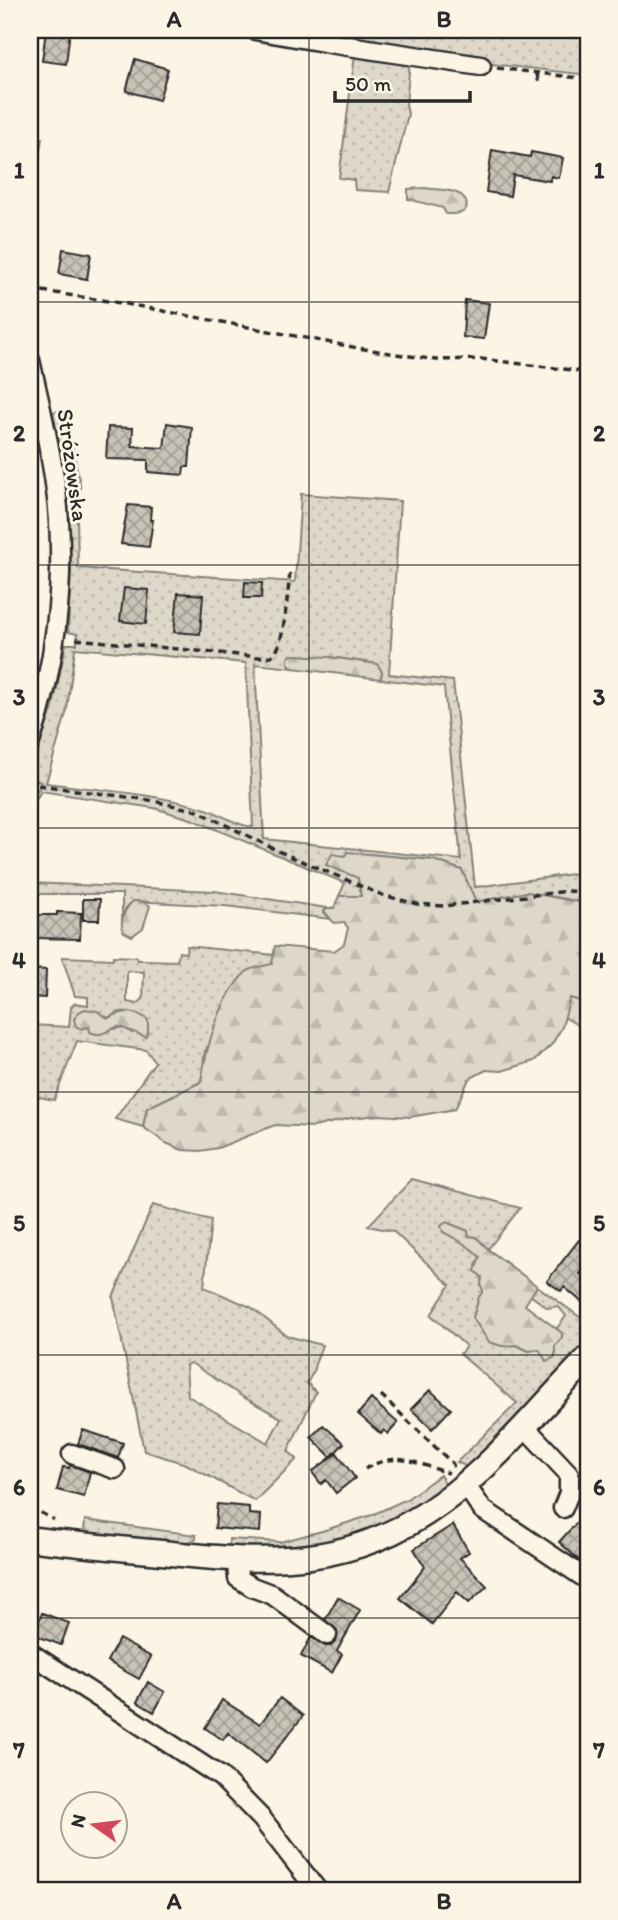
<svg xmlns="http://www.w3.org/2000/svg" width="618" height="1920" viewBox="0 0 618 1920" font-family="Itim,sans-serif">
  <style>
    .grass { fill: url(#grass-dots); stroke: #84827a; stroke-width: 2; fill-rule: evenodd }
    .forest { fill: url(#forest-firs); stroke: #84827a; stroke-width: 2 }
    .building { fill: url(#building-cross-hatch); stroke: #2b2b2b; stroke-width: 2 }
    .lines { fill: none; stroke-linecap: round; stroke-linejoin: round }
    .minor-casing { stroke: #2b2b2b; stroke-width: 23 }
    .major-casing { stroke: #2b2b2b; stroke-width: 28 }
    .path { stroke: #2b2b2b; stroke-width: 3.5; stroke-dasharray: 7 5; stroke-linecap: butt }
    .minor { stroke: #fcf5e5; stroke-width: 18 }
    .major { stroke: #fcf5e5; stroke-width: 23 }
    .grid { fill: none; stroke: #2b2b2b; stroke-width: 2; stroke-opacity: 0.55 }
    .labels { text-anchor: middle; stroke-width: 6; stroke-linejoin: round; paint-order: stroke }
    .street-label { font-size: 23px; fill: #2b2b2b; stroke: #fcf5e5 }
    .neatline { fill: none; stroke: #2b2b2b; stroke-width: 2.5 }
    .grid-label { font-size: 23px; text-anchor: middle; font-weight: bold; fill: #2b2b2b }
  </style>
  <defs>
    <pattern id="grass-dots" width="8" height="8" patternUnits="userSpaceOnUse" patternTransform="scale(1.75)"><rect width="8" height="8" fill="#ded8ca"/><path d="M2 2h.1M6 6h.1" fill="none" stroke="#bfbaae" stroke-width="1.8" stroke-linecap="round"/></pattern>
    <pattern id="forest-firs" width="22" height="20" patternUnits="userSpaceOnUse" patternTransform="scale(1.75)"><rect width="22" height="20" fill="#ded8ca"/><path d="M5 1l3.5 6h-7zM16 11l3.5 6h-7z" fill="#bfbaae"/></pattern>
    <pattern id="building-cross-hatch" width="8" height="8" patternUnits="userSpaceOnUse" patternTransform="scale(1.75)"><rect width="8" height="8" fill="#c8c3b7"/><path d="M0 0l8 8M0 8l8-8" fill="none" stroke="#a39f95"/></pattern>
  </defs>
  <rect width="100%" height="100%" fill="#fcf5e5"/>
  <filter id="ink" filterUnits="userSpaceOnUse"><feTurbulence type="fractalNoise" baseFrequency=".0143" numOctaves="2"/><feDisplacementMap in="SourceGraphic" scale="14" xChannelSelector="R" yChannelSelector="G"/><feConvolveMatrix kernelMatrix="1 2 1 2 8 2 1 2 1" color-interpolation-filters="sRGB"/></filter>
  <g filter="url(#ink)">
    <path class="grass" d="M 271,30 L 588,30 L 588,75 L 482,63 Z
      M 355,55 L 410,61 L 406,105 L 408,114 L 389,192 L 355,190 L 354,180 L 339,178 Z
      M 30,135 L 42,138 L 31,212 L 30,212 Z
      M 65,410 L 80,484 L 80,503 L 69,503 L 53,412 Z
      M 301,494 L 400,501 L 389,674 L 453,681 L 475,887 L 588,872 L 588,903 L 527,892 L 476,902 L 462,870 L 433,860 L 368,854 L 358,878 L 361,896 L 339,896 L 345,883 L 191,819 L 154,808 L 41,791 L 30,811 L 30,788 L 38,790 L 42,783 L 34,779 L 31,772 L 53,707 L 66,644 L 77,644 L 78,634 L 68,632 L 71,567 L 68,521 L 70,517 L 77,517 L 78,568 L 295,582 ZM 75,648 L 246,663 L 253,827 C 234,825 221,813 203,808 C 153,793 98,790 46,783 L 67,710 ZM 299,655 L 305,657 L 330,657 L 377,664 L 382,672 L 380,679 L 444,687 L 461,860 L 264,839 L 255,664 L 293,668 L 288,663 Z
      M 30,883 L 214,891 L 327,908 L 324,912 L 330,919 L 225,906 L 133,901 L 125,909 L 122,922 L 122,894 L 30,894 Z
      M 187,946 L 274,955 L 272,964 L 205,1051 L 201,1082 L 147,1108 L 143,1127 L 115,1119 L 155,1062 L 146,1050 L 77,1041 L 54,1100 L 30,1095 L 30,1025 L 69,1027 L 71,1007 L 75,1003 L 88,1005 L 88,997 L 75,996 L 62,957 L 113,959 L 113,956 L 137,957 L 138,960 L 144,960 L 177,961 L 179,952 L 186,953 ZM 127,971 L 144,972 L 143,999 L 137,1004 L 127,1002 ZM 97,1011 L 108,1018 C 118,1012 123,1009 134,1014 L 132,1033 L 123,1027 L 114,1029 L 89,1027 Z
      M 570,998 L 588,1003 L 588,1031 L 564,1017 Z
      M 412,1179 L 520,1208 L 488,1249 L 476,1237 L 468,1236 L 468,1231 L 450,1224 L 447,1233 L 466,1244 L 480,1257 L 476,1265 L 482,1277 L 481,1285 L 484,1291 L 479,1297 L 473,1318 L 489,1342 L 502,1346 L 516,1345 L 529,1351 L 540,1349 L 546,1361 L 555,1357 L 555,1346 L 562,1337 L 557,1328 L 566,1316 L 558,1306 L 548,1308 L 530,1295 L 537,1286 L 588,1323 L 588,1346 L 467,1467 L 457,1462 L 517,1403 L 460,1354 L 466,1346 L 431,1315 L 450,1285 L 393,1231 L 368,1226 Z
      M 153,1205 L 211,1220 L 204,1287 L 251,1307 L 287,1336 L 322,1345 L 314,1367 L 315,1369 L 307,1383 L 316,1392 L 288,1451 L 297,1459 L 255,1501 L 186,1464 L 144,1451 L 113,1297 ZM 191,1363 L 243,1397 L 281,1418 L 268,1443 L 188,1396 L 186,1365 Z
      M 440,1475 L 445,1484 C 436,1495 422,1501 410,1508 C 366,1534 322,1548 272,1549 C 257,1550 244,1551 229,1547 L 229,1539 L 280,1542 L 322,1531 L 372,1515 L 407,1499 Z
      M 85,1520 L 196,1535 L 196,1539 L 179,1546 L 94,1536 L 84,1532 Z"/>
    <path class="forest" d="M 425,188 C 435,190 449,189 459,194 C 462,195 465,199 466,202 C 470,215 454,214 446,214 L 443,208 L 408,199 L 408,189 Z
      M 292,655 L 330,657 L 377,664 L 382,672 L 380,679 L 293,668 L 288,663 L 288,658 Z
      M 347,852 L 433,860 L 462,870 L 476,902 L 527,892 L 588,904 L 588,1003 L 570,998 L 562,1027 L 552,1044 L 534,1061 L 502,1071 L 486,1070 L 469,1079 L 455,1109 L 410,1117 L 379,1115 L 351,1118 L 314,1127 L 275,1125 L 218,1148 L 200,1151 L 182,1150 L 166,1143 L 143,1127 L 147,1108 L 201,1082 C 206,1048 220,997 246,972 C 252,967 264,966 272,964 L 275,946 L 334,951 L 344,944 L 348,928 L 344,922 L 334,923 L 324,911 L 327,908 L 334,908 L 339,896 L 361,896 L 358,878 L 326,865 L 332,854 L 345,856 Z
      M 133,901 L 144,902 L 150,906 L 143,928 L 132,936 L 124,932 C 118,921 125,909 133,901 Z
      M 85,1009 L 97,1011 L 108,1018 C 122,1011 135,1009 148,1020 L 148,1032 L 146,1037 C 139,1035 122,1026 118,1027 C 105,1030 104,1038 90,1032 L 89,1027 L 81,1029 L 76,1026 L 74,1019 L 79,1012 Z
      M 446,1222 L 468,1231 L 469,1236 L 476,1237 L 488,1249 L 537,1286 L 525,1305 L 562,1333 L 562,1337 L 555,1346 L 555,1357 L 546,1361 L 539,1349 L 529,1351 L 516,1345 L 502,1346 L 489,1342 L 473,1318 L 479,1297 L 483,1291 L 481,1285 L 482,1277 L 475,1271 L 480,1257 C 470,1246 456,1239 443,1232 L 441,1226 Z"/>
    <path class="building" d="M 46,30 L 70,30 L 66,64 L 42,61 Z
      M 135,59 L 168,69 L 159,100 L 126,91 Z
      M 492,150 L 530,157 L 531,152 L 563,158 L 559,178 L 551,176 L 550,181 L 513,175 L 510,196 L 486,192 Z
      M 63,249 L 91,254 L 87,279 L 59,274 Z
      M 465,300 L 489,303 L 484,339 L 463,337 Z
      M 167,423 L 192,427 L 189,467 L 184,467 L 183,475 L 148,472 L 148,460 L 106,459 L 108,427 L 133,428 L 132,446 L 164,448 Z
      M 128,505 L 151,507 L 150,520 L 153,520 L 149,547 L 121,544 Z
      M 245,582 L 262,583 L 261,598 L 244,598 Z
      M 124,588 L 149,590 L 146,624 L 120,621 Z
      M 178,593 L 203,595 L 200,634 L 174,632 Z
      M 83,899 L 100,899 L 99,920 L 83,920 Z
      M 57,912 L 81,913 L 80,939 L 37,938 L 38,915 L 57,915 Z
      M 30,969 L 46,970 L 45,998 L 30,997 Z
      M 579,1240 L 588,1247 L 588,1307 L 564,1287 L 561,1291 L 547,1281 Z
      M 430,1390 L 451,1409 L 432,1429 L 411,1409 Z
      M 371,1399 L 398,1423 L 388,1434 L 384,1430 L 381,1434 L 358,1414 Z
      M 323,1425 L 344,1443 L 331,1457 L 311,1437 Z
      M 83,1430 L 123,1443 L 118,1458 L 78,1444 Z
      M 337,1453 L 355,1478 L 336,1493 L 326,1480 L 321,1484 L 312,1472 Z
      M 70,1465 L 90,1472 L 84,1497 L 57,1490 L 63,1467 L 69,1468 Z
      M 217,1504 L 249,1507 L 249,1514 L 261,1515 L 260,1532 L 215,1528 Z
      M 580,1519 L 588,1527 L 588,1554 L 581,1562 L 559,1542 Z
      M 453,1525 L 469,1552 L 460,1558 L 487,1586 L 469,1603 L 457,1592 L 432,1624 L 400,1598 L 425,1567 L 414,1549 Z
      M 338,1597 L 360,1610 L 337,1651 L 342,1654 L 332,1673 L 301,1656 L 311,1637 L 325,1646 L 331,1646 L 336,1641 L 337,1630 L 325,1620 Z
      M 42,1613 L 69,1623 L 61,1645 L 34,1635 Z
      M 119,1639 L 151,1657 L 139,1679 L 107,1661 Z
      M 148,1682 L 165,1692 L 154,1712 L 137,1702 Z
      M 280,1698 L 303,1716 L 266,1763 L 228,1733 L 223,1740 L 205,1728 L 222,1700 L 260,1724 Z"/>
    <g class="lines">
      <defs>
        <path id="minor" d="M 255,30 L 335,44 L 481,66
          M 30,360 C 41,410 53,458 58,508 C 65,586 55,669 30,742
          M 523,1425 L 569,1474 L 569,1493 L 563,1508
          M 72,1454 L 115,1469
          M 465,1484 L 482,1509 L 588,1580
          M 237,1560 L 238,1578 L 252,1587 L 273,1595 L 327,1635
          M 30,1653 L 221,1777 L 262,1819 L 317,1890"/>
        <path id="major" d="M 30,1539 C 75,1544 121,1549 167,1553 C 271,1564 352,1568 441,1503 C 494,1465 542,1406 588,1358"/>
      </defs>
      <use href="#minor" class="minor-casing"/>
      <use href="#major" class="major-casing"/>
      <path class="path" d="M 497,68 L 588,79
        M 537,74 L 539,84
        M 42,291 L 127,304 L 358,348 L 436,360 L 481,359 L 588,372
        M 76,639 L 259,657 C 265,657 271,658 275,653 C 284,643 288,589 290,573
        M 38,785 L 149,800 L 198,811 L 278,851 L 382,895 L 417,904 L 444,906 L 568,891 L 588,892
        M 580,1275 L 588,1265
        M 381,1395 L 453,1464 L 454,1470
        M 365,1469 C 397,1450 417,1464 449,1473
        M 30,1507 L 54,1520"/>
      <use href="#minor" class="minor"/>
      <use href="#major" class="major"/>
    </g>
  </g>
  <path class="grid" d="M 309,30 L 309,1890M 30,302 L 588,302M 30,565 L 588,565M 30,828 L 588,828M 30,1092 L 588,1092M 30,1355 L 588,1355M 30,1618 L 588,1618"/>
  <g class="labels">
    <g class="street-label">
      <text transform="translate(73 465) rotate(82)" y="8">Stróżowska</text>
    </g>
  </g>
  <rect width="618" height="1920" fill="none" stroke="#fcf5e5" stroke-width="77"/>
  <g transform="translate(94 1825) rotate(284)"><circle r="33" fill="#fcf5e5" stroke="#a8a49b" stroke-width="2"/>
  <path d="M0-5L12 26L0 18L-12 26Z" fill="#d1495b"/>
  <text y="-10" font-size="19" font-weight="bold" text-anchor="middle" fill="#2b2b2b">N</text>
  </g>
  <path d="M335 91v10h135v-10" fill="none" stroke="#2b2b2b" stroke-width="3.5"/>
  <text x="345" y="91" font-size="21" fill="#2b2b2b" stroke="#fcf5e5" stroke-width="5" paint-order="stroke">50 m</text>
  <rect x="38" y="38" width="542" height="1844" class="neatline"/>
  <g class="grid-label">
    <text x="174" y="27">A</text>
    <text x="444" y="27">B</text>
    <text x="19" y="178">1</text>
    <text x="599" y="178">1</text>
    <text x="19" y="441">2</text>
    <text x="599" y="441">2</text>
    <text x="19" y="705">3</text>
    <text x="599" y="705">3</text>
    <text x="19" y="968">4</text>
    <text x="599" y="968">4</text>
    <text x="19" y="1231">5</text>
    <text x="599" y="1231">5</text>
    <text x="19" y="1495">6</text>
    <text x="599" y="1495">6</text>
    <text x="19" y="1758">7</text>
    <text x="599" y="1758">7</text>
    <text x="174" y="1909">A</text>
    <text x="444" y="1909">B</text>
  </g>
</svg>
